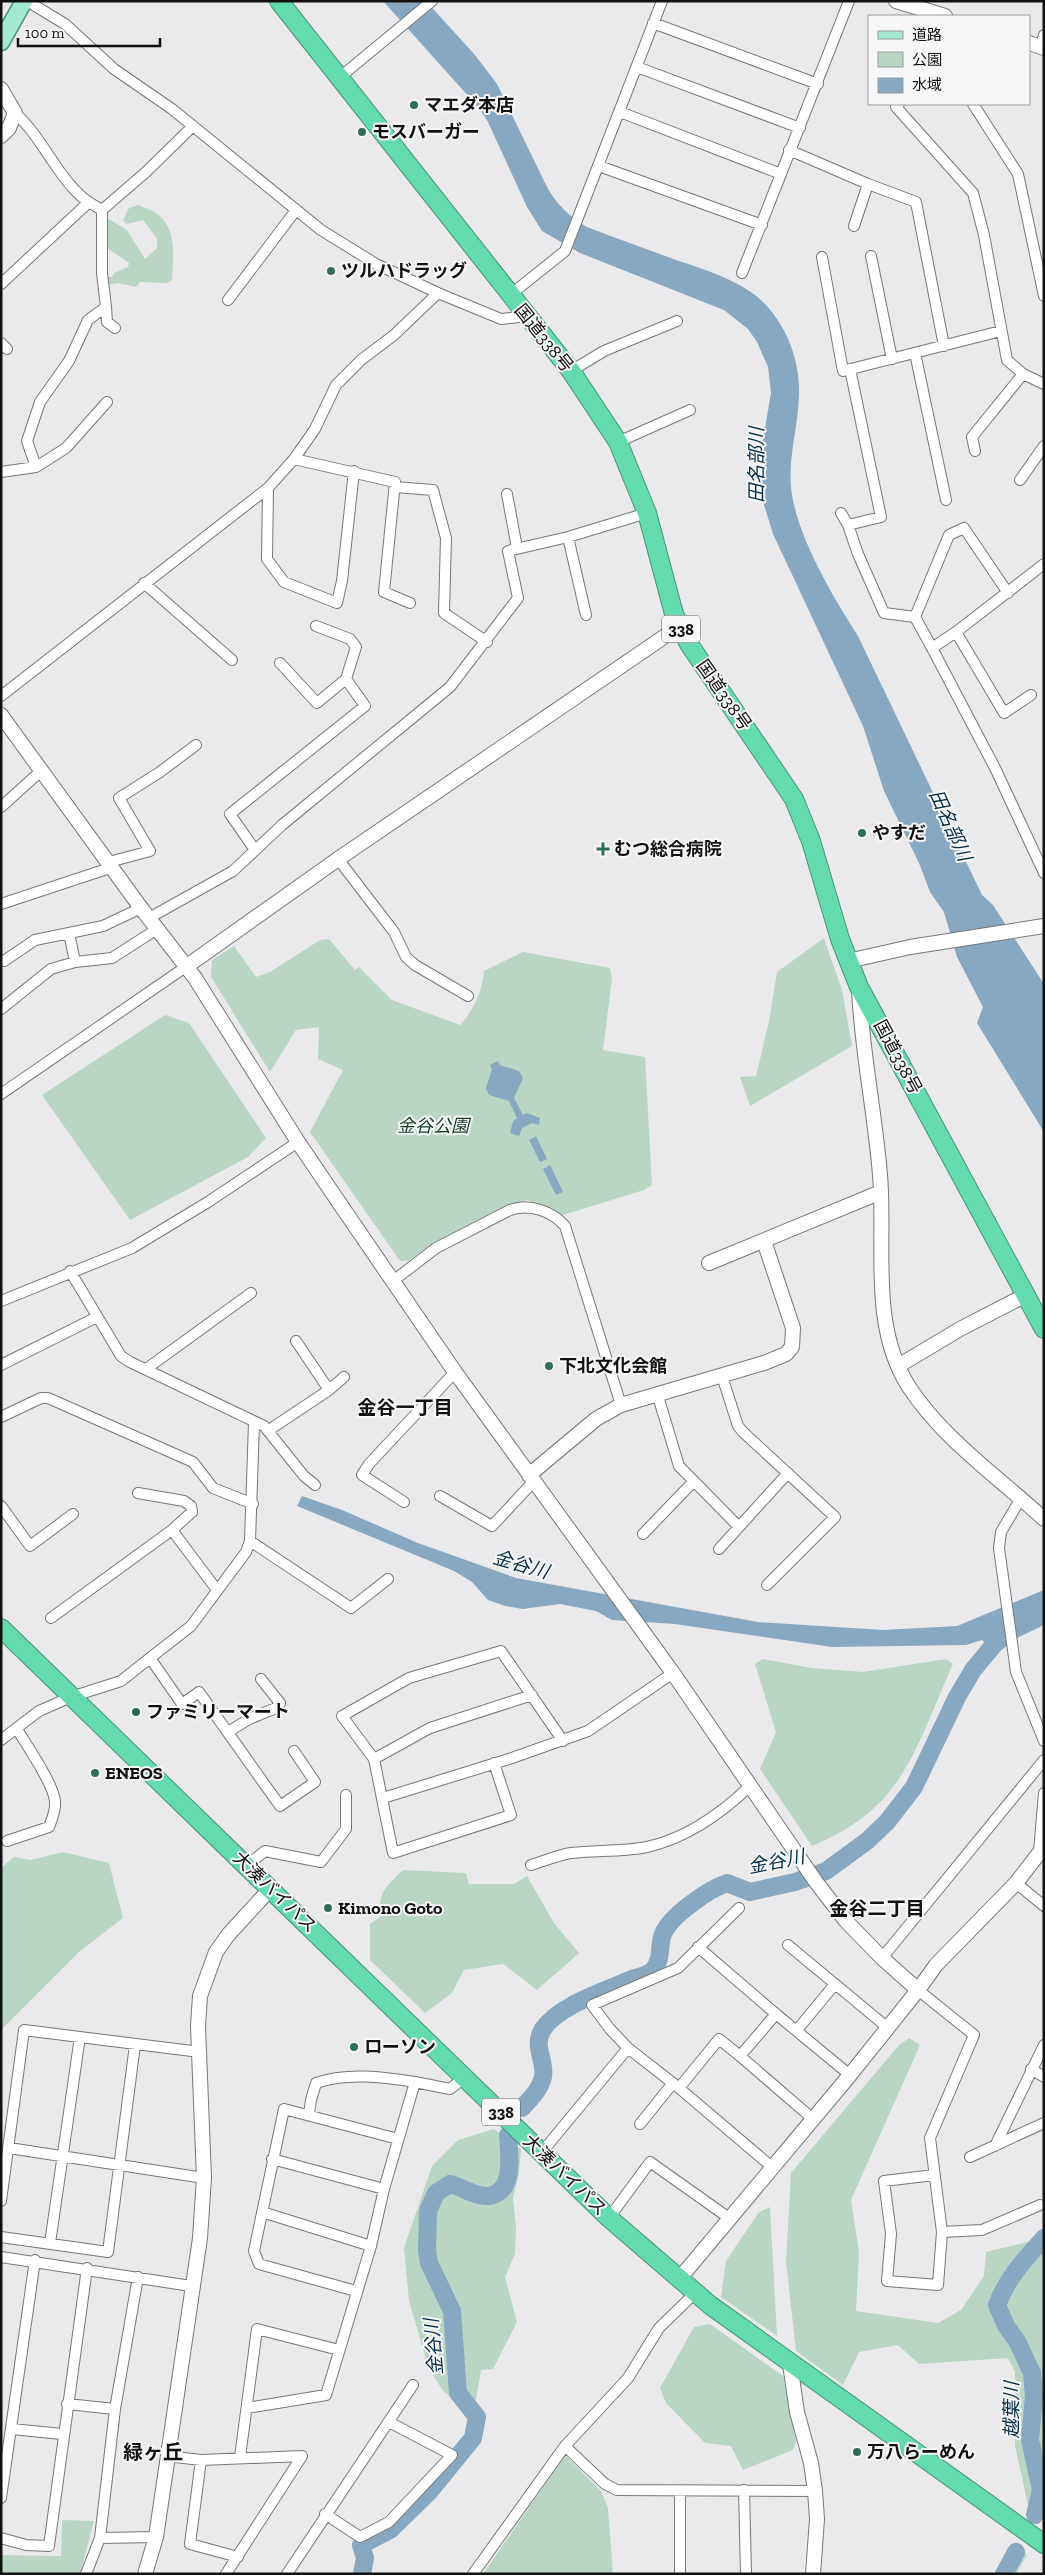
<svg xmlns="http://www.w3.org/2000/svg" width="1045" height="2575" viewBox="0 0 1045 2575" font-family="'Zilla Slab','Noto Sans JP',serif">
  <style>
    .green { fill: #b9d6c4 }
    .water { fill: #88a8c2 }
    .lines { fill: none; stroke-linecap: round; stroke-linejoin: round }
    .river { stroke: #88a8c2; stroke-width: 18 }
    .street-casing { stroke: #767778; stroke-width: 12 }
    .secondary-casing { stroke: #767778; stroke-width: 16 }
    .primary-casing { stroke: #479478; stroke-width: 19 }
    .highway-casing { stroke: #479478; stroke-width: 20 }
    .street { stroke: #fff; stroke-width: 10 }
    .secondary { stroke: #fff; stroke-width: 14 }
    .primary { stroke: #a2e9cf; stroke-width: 16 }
    .highway { stroke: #64daaf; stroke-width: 18 }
    .poi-dot { fill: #316e5a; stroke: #f7f7f9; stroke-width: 2 }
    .labels { text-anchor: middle; stroke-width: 4; stroke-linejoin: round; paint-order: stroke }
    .shield { fill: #f7f7f9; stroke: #565657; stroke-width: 1 }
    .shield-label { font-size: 16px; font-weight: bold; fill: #111 }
    .poi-label { font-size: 18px; font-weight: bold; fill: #111; stroke: #f7f7f9; text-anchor: start }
    .street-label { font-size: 18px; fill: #111; stroke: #f7f7f9 }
    .park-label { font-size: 18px; font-style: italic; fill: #103e26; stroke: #f7f7f9 }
    .water-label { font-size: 19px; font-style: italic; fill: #042e48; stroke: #f7f7f9 }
    .neighbourhood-label { font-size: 19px; font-weight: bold; fill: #111; stroke: #f7f7f9 }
    .quarter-label { font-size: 20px; font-weight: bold; fill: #111; stroke: #f7f7f9 }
  </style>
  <rect width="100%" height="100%" fill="#eaeaec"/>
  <path class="green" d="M 138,205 C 144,208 151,209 156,213 C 178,229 173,256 172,280 L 167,283 L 140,282 L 136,287 L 118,283 L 108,285 L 105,277 L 112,277 L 114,273 L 128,267 L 129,263 L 97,241 L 98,222 L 107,218 L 127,230 L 145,259 L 157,248 L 157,238 L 143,220 L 126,224 L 123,220 L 129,208 Z
    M 824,938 L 842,990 L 852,1046 L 750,1106 L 740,1077 L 756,1076 L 769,1021 L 777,972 Z
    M 329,939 L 355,970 L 359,967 L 392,1000 L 460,1025 C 473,1012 483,989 484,971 L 523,952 L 610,968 L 612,979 L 603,1050 L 645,1057 L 652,1185 L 644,1190 L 563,1215 L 527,1200 L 515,1203 L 433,1243 L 408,1261 L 400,1261 L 310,1132 L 343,1070 L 318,1059 L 319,1027 L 296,1030 L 270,1072 L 211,977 L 212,960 L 234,946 L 256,977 L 270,972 L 320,940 Z
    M 165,1015 L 189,1023 L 266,1138 L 248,1157 L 130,1220 L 42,1095 Z
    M 763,1659 L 812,1668 L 863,1672 L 946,1659 L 953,1664 C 932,1710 912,1775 874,1808 C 856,1825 835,1836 812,1846 L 760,1769 L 776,1732 L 755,1664 Z
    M 63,1852 L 109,1863 L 123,1918 L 79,1952 L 1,2030 L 1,1868 L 14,1857 L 31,1860 Z
    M 403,1870 L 466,1873 L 469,1884 L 514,1884 L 527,1876 L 554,1923 L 579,1953 L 537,1990 L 503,1964 L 464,1970 L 452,1993 L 425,2013 L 370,1960 L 370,1924 L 381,1916 C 377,1892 387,1886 403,1870 Z
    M 909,2038 L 920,2045 L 851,2200 L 859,2252 L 856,2311 L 938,2323 L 961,2310 L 984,2276 L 986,2252 L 1031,2241 L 1044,2227 L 1044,2517 L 1028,2505 L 1015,2446 L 1015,2372 L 1008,2358 L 919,2364 L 898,2345 L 859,2352 L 843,2385 L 796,2351 L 786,2261 L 791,2173 L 899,2045 Z
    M 494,2129 L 521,2149 L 519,2174 L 513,2198 L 516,2227 L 515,2254 L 505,2277 L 517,2322 L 493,2369 L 481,2370 L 476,2400 L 461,2405 L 443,2391 L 429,2369 L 409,2301 L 404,2248 L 432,2166 L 458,2140 Z
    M 770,2207 L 777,2336 L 721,2297 L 726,2261 L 759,2212 Z
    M 710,2324 L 783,2376 L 796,2441 L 793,2450 L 743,2470 L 731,2446 L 705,2443 L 666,2403 L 660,2388 L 694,2327 Z
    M 565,2455 L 601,2491 L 608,2508 L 613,2574 L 483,2574 Z
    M 62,2520 L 94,2521 L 80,2574 L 1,2574 L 1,2555 L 61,2556 Z
    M 1015,2546 L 1027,2555 L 1016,2574 L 998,2574 Z"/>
  <path class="water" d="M 383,1 L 426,1 L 475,55 L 497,84 L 547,187 C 557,205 570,217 587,227 C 618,239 649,250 679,261 C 706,270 732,278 755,295 C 783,317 800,357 799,392 C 799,429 785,463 793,500 C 802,545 834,598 858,636 L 982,895 L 993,905 L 1044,984 L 1044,1132 L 977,1023 L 983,1007 L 957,957 L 944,912 L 930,892 L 919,863 L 884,791 L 863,726 L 773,534 L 764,505 L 761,471 L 763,440 L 771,393 L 768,367 L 757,342 L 748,329 L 724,310 L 580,253 L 542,231 L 527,207 L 487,120 L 478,107 Z
    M 498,1061 L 500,1065 L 519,1071 L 523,1078 L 514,1098 L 523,1115 L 527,1113 L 540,1118 L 539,1125 L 532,1123 L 522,1128 L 519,1136 L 510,1133 L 513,1121 L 517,1118 L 509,1101 L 489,1095 L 486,1088 L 492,1069 L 490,1065 Z
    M 536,1136 L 547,1159 L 540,1162 L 529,1140 Z
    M 550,1165 L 563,1192 L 556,1195 L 543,1169 Z
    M 302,1496 L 342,1510 L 418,1543 L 516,1578 L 758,1622 L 883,1630 L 957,1626 L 1044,1590 L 1044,1625 L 1017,1638 L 995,1655 L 982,1640 L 966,1645 L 832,1647 L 675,1624 L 612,1620 L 596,1611 L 560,1604 L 523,1609 L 505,1606 L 488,1600 L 472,1582 L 454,1571 L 297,1506 Z"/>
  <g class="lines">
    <path class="river" d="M 522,2108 C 530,2099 540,2090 543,2077 C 546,2060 532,2046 543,2029 C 559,2005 606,1991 632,1979 C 638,1977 648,1975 653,1970 C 663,1959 658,1946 663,1934 C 670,1916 709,1889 727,1883 L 750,1892 L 795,1882 L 826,1871 L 867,1841 L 887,1822 L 914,1787 L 957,1697 L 973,1670 L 1011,1624 L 1044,1607
      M 1035,2515 L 1041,2490 L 1030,2440 L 1034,2396 L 1032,2373 L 1017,2341 L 1006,2326 L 997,2305 C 1007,2278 1025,2259 1044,2238
      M 362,2574 L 365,2558 L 361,2545 L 390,2530 L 429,2492 L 473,2438 L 477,2417 L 458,2393 L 452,2311 L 429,2263 L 427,2251 L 428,2211 L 436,2193 L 450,2184 C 462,2187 476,2197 488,2196 C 516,2193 509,2153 508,2135
      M 1004,2574 L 1016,2552"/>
    <defs>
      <path id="street" d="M 27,1 L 65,24 L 114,69 L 172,109 L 321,230 L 376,264 L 438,293 L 501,319 L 519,317 L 525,314
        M 653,23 L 818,84
        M 1041,47 L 1044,35
        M 637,67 L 800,128
        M 339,78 L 432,1
        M 899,104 L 896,107 L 973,193 L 984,235 L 1007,360 L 1023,374 L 1044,384
        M 973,104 L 1018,174 L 1044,296
        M 620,112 L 781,174
        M 15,113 C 42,137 55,173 82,197 C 88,202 95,206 102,210
        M 789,150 L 868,184 L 916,202 L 944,346
        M 599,166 L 762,225
        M 854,226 L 868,184
        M 871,256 L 892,359
        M 822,257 L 843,371 L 1001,331
        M 742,273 L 849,1
        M 1,284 L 89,202
        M 510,295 L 565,251 L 662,1
        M 228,300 L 296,210
        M 106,307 L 107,322 L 115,328
        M 1,343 L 7,349
        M 915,353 L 946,500
        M 571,371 L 604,351 L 677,321
        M 618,442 L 690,410
        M 975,451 L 972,437 L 1023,374
        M 294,459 L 395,482 L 384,592 L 410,603
        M 36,467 L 66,448 L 107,402
        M 1,472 L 36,467 L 27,441 L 40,402 L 69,361 L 88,320 L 106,307 L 102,273 L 102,210 L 146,172 L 193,126
        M 1020,480 L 1044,446
        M 395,487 L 433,490 L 446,538 L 444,613 L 487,642
        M 268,488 L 267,559 L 284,582 L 337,603 L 342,581 L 354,471
        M 507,494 L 517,548
        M 841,513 L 848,525 L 858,554 L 884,613 L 915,617 L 932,648
        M 848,525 L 881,517 L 850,369
        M 568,537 L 586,615
        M 1044,564 L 956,632 L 932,648 L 995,768 L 1044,873
        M 144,583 L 232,660
        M 915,617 L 949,535 L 964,528 L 1008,593
        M 956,632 L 1004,713 L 1031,695
        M 280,663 L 317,703 L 346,679
        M 1,696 L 268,488 L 294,459 L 315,429 L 336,385 L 361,360 L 394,335 L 438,293
        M 1,807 L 42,770
        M 255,850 L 230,814 L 365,706 L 346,679 L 356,647 L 350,639 L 316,626
        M 338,859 L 394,932 L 406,957 L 415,965 L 468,996
        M 109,862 L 150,851 L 119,798 L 160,772 L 196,745
        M 1,904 L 113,867
        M 149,918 L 233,871 L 282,825 L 450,687 L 518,598 L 508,551 L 568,537 L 647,513
        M 4,961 L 35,940 L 69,933
        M 75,962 L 69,933 L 103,926 L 141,908
        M 1,1009 L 51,969 L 75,962 L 112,958 L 157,929
        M 1,1094 L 187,966
        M 70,1271 L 121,1356 L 130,1362 L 264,1426 L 304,1476 L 315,1485
        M 393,1281 L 436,1248 L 510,1210 C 529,1203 552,1211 565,1226 L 621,1405
        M 1,1301 L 132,1248 L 208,1202 L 298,1142
        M 296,1341 L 329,1390
        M 1,1365 L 97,1317
        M 146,1369 L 251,1293
        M 722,1376 L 738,1426 L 743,1432 L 835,1517 L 767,1585
        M 657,1393 L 679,1466 L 739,1527
        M 1,1417 L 41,1398 L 48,1398 L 193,1462 L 213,1488 L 253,1504
        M 269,1430 L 329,1390 L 344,1377
        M 440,1496 L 492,1526 L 534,1481
        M 1021,1498 L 1001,1532 L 999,1548 L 1016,1672 L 1044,1741
        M 404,1502 L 362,1475 L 369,1464 L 455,1372
        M 1,1506 L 30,1546 L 73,1514
        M 172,1530 L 217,1590
        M 643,1534 L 693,1482
        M 250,1541 L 351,1608 L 388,1579
        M 719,1549 L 788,1473
        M 51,1618 L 172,1530 L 192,1512 L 191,1506 L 184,1501 L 138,1493
        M 150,1658 L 182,1704 L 199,1692 L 280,1806 L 315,1782 L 294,1751
        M 228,1732 L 249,1719 L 276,1708 L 280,1703 L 261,1679
        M 1,1740 L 39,1711 L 71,1697 L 121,1681 L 150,1658 L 191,1626 L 246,1552 L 250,1541 L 254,1423
        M 374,1759 L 430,1728 L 532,1695
        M 494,1763 L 511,1815 L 393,1853 L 374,1759 L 342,1716 L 409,1678 L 501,1651 L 563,1741
        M 383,1798 L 509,1759 L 588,1731 L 673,1673
        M 7,1841 L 49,1827 C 52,1819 56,1811 55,1801 C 53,1783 27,1746 17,1729
        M 1039,1852 L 1044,1793
        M 247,1865 L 265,1851 L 321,1862 L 346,1829 L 346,1795
        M 531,1865 C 544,1861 558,1855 571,1853 C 596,1850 622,1852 647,1847 C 688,1838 722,1813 751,1785
        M 1016,1883 L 1044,1906
        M 788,1945 L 888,2028
        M 698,1947 L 776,2014
        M 882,1958 L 1044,1760
        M 918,1990 L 974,2035 L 930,2138 L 942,2232 L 938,2285 L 887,2281 L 891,2234 L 884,2181 L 934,2175
        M 797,2030 L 835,1984
        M 628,2048 L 610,2029 L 592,2005 L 678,1968 L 739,1908
        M 740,2056 L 813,2119
        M 1031,2069 L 1044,2077
        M 679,2088 L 719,2039 L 740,2056 L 776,2014 L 850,2075
        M 309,2114 L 311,2100 L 316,2083 C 347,2072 383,2077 415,2082
        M 640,2124 L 673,2083
        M 995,2146 L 1044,2045
        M 9,2148 L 204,2178
        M 542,2152 L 628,2048 L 679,2088 L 772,2167
        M 970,2157 L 1044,2123
        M 272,2159 L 384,2189
        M 1,2201 L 24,2030 L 200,2052
        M 262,2212 L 371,2246
        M 609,2218 L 650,2162 L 729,2218
        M 942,2232 L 982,2230 L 1040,2205
        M 1,2237 L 108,2252 L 135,2045
        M 50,2243 L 80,2037
        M 1,2257 L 191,2286
        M 356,2291 L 259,2264 L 254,2251 L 284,2109 L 398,2139
        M 67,2404 L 115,2409
        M 247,2408 L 326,2395 L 371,2246 L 384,2189 L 415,2082 L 450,2089 L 465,2077
        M 12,2429 L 62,2434
        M 565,2446 L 605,2484 L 617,2490 L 815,2491
        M 166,2456 L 201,2460 L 302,2456
        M 240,2457 L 257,2329 L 339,2350
        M 201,2460 L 190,2544 L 238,2557
        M 744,2490 L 746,2574
        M 680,2492 L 680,2574
        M 1,2498 L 35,2260
        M 325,2514 L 360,2537 L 389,2522 L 452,2455 L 389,2422
        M 1,2538 L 26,2545 L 49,2546 L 87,2268
        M 100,2538 L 156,2537
        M 86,2574 L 100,2538 L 115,2409 L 138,2277
        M 226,2574 L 302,2456
        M 287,2574 L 413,2385
        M 473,2574 L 565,2446 L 628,2378 L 659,2328 L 696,2292"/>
      <path id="secondary" d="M 896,1 L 945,16
        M 1029,43 L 1044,48
        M 1,89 L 15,113 L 9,128 L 1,136
        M 1,715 L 141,908 L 195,978 L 298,1142 L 340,1204 L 455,1372 L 673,1673 L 816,1882 L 846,1921 L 882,1958 L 918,1990
        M 848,961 L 910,947 L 1044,926
        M 187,966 L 338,859 L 680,626
        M 859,990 C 862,1053 875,1113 880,1175 C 886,1244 869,1325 909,1387 C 942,1438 999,1478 1044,1519
        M 709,1263 L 881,1192
        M 898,1366 L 960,1329 L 1026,1295
        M 529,1475 L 596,1419 L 621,1405 L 764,1363 L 786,1354 L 792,1347 L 793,1328 L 764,1241
        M 680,2278 L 850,2075 L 918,1990 L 936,1965 L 1016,1883 L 1044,1847
        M 790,2364 L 797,2412 L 811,2463 L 815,2491 L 817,2519 L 813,2574
        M 145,2574 L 156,2537 L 200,2238 L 204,2178 L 198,2026 L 200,1996 L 216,1952 L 228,1935 L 271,1888"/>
      <path id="primary" d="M 1,42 L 24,1"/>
      <path id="highway" d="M 279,1 L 571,371 L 618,442 L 647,513 L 674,614 L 689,644 L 794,799 L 811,841 L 840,939 L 859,987 L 1044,1329
        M 1,1628 L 609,2218 L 710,2305 L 1044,2544"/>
    </defs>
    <use href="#street" class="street-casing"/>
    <use href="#secondary" class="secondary-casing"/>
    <use href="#primary" class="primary-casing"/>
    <use href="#highway" class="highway-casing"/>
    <use href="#street" class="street"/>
    <use href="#secondary" class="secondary"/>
    <use href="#primary" class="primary"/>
    <use href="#highway" class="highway"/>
  </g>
  <g class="poi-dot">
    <circle cx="414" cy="105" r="5"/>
    <circle cx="362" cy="132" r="5"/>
    <circle cx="331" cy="271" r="5"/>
    <circle cx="862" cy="833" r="5"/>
    <path d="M600.5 841.5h5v5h5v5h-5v5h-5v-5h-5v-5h5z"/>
    <circle cx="549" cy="1366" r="5"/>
    <circle cx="136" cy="1712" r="5"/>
    <circle cx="95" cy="1773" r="5"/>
    <circle cx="328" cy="1908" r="5"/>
    <circle cx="354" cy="2047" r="5"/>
    <circle cx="857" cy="2452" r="5"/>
  </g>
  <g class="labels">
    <g class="shield">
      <rect x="662" y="615.5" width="38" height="27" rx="4"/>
      <rect x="482" y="2098.5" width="38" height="27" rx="4"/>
    </g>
    <g class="shield-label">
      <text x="681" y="635">338</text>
      <text x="501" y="2118">338</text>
    </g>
    <g class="poi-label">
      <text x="424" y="111">マエダ本店</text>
      <text x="372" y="138">モスバーガー</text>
      <text x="341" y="277">ツルハドラッグ</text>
      <text x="872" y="839">やすだ</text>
      <text x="614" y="855">むつ総合病院</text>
      <text x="559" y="1372">下北文化会館</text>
      <text x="146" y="1718">ファミリーマート</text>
      <text x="105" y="1779">ENEOS</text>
      <text x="338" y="1914">Kimono Goto</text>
      <text x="364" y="2053">ローソン</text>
      <text x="867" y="2458">万八らーめん</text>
    </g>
    <g class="street-label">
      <text transform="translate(544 338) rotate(51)" y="6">国道338号</text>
      <text transform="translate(724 695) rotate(55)" y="6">国道338号</text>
      <text transform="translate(898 1057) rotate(62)" y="6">国道338号</text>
      <text transform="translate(275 1892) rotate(44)" y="6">大湊バイパス</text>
      <text transform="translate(565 2175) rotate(44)" y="6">大湊バイパス</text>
    </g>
    <g class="park-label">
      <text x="433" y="1132">金谷公園</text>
    </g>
    <g class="water-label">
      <text transform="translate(756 465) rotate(-90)" y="7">田名部川</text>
      <text transform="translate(951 825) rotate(66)" y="7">田名部川</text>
      <text transform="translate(521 1564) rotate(16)" y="7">金谷川</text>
      <text transform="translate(776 1861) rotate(-11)" y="7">金谷川</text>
      <text transform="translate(433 2347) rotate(-95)" y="7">金谷川</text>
      <text transform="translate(1011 2410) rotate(-90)" y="7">越葉川</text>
    </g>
    <g class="neighbourhood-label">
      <text x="405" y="1414">金谷一丁目</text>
      <text x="877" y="1915">金谷二丁目</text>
    </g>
    <g class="quarter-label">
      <text x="153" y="2459">緑ヶ丘</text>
    </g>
  </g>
  <rect width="1045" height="2575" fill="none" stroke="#111111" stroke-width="5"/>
  <rect x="868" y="15" width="162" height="90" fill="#f7f7f9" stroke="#9b9b9c"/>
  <rect x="878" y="31" width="25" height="8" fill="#a2e9cf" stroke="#9b9b9c"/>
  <text x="912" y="40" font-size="15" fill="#111111">道路</text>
  <rect x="878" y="52" width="25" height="15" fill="#b9d6c4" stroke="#9b9b9c"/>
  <text x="912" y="65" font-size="15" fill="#111111">公園</text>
  <rect x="878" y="78" width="25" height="15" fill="#88a8c2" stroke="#9b9b9c"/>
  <text x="912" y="90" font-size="15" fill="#111111">水域</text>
  <path d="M18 38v8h142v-8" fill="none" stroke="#111111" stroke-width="2.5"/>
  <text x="25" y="38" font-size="15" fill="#111111" stroke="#f7f7f9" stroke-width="4" paint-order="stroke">100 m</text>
</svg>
